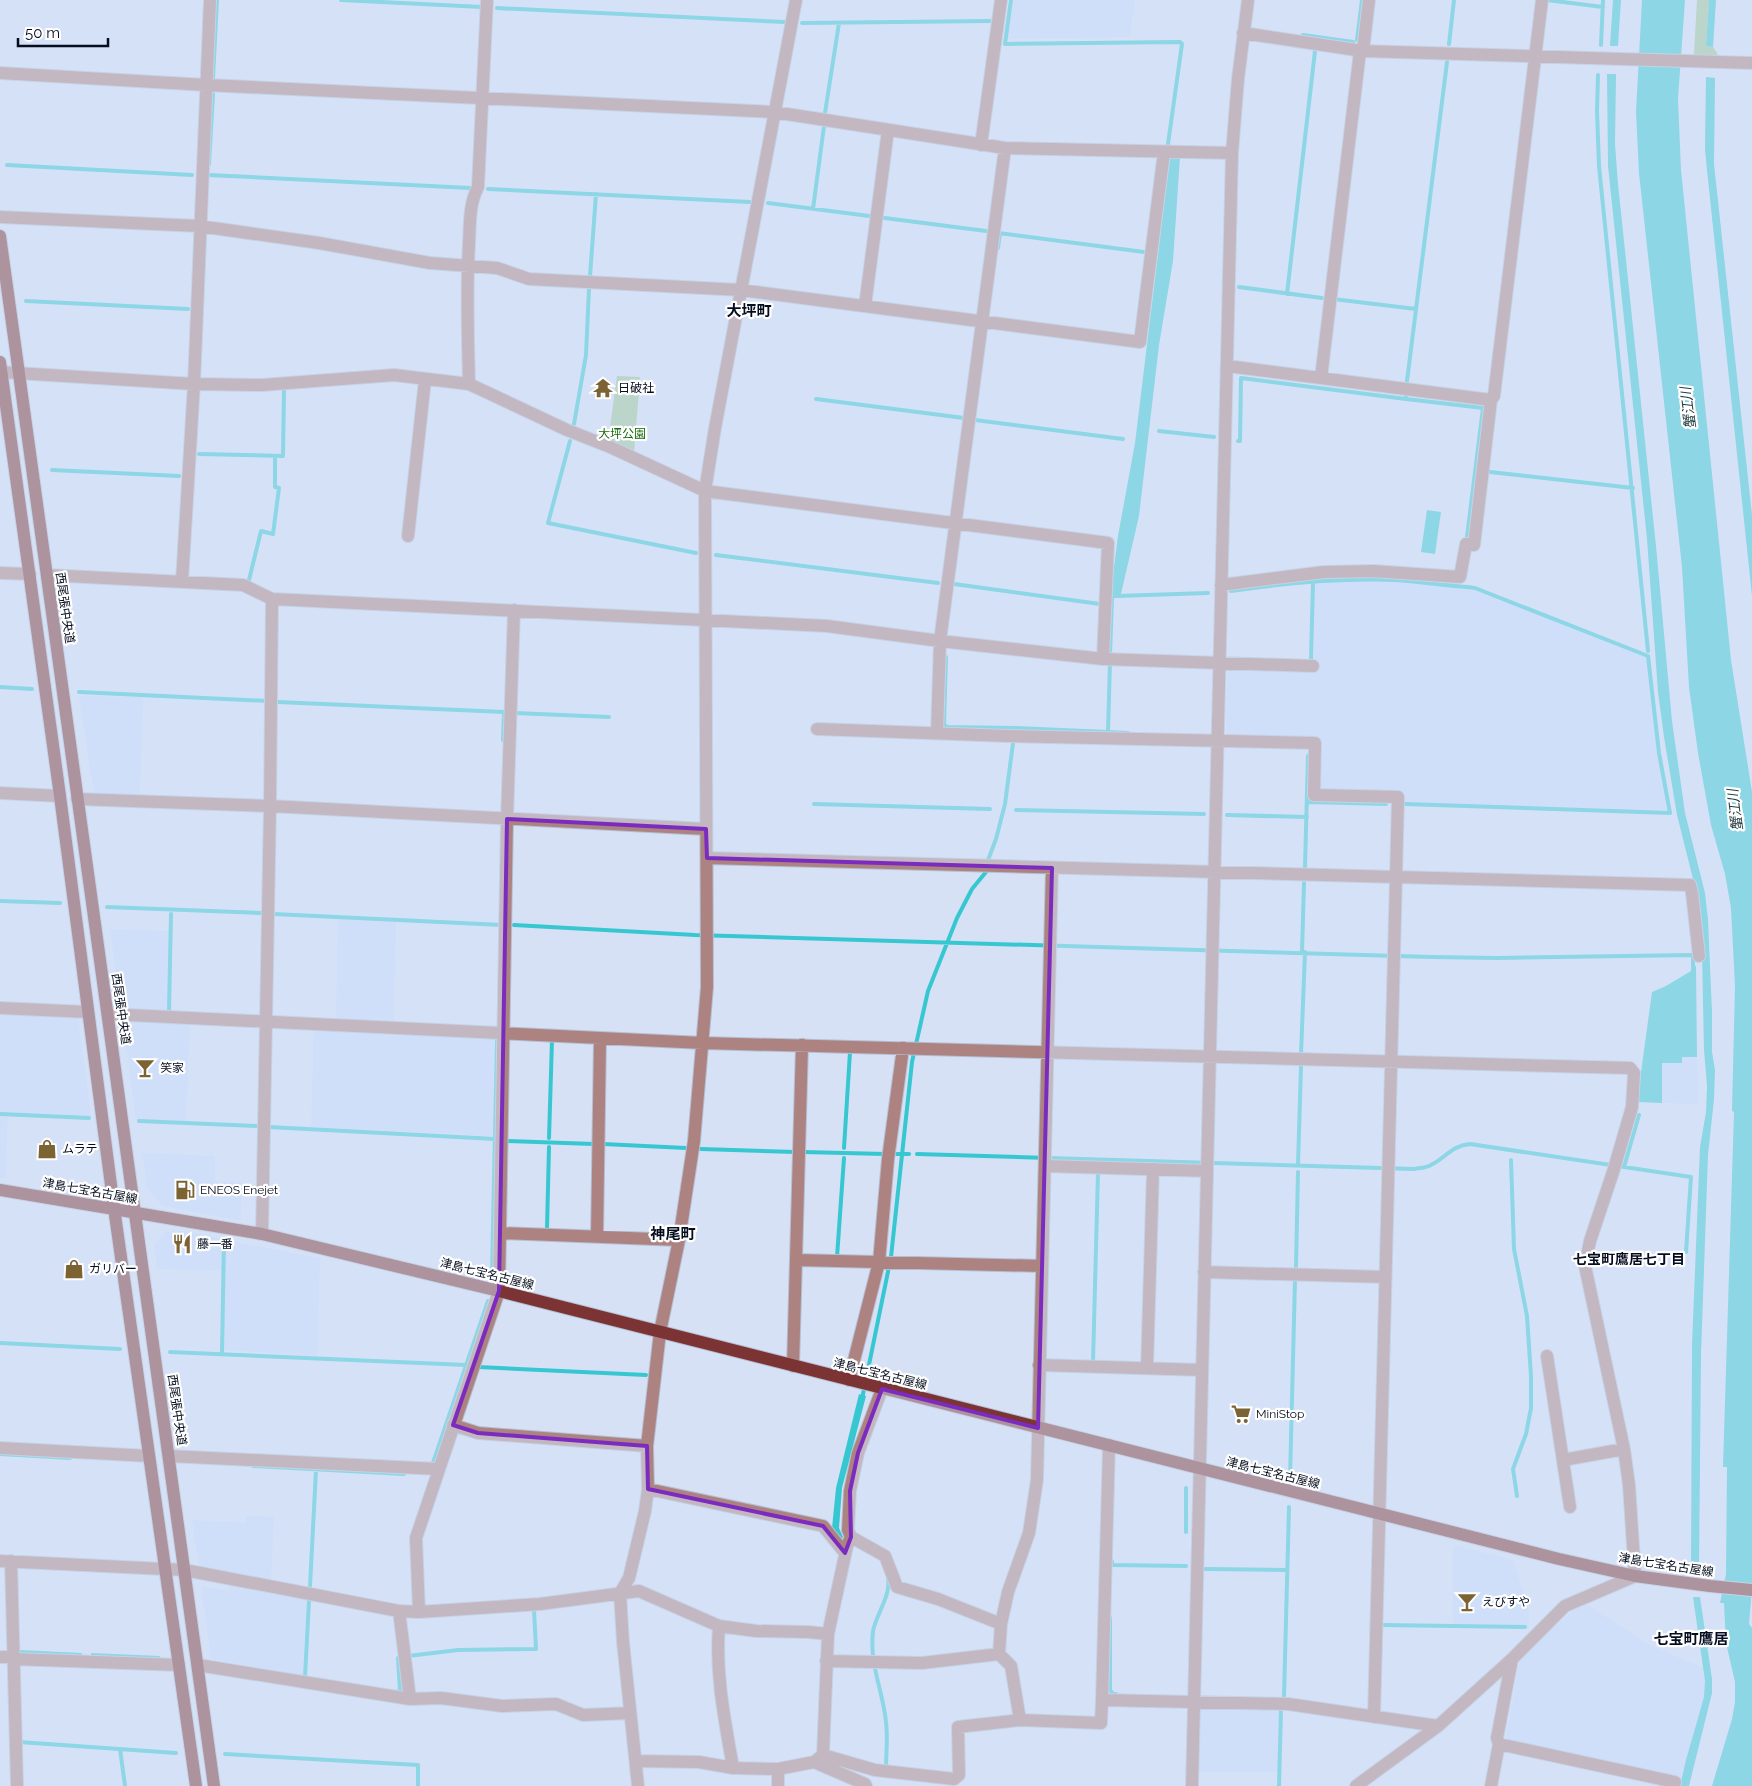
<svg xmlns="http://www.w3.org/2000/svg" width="1752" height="1786" viewBox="0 0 1752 1786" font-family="Raleway,'Noto Sans JP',sans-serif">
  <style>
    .built { fill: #c7dbfd }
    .green { fill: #9bc695 }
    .water { fill: #37c7d0 }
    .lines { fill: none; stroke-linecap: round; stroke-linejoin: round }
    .stream { stroke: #37c7d0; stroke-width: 4 }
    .minor-casing { stroke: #b5bfd3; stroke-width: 14 }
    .major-casing { stroke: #b5bfd3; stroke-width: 14 }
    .minor { stroke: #ad8381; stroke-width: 12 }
    .major { stroke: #7b3334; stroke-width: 12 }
    .marked { fill: none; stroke: #7b2cbf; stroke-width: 4; stroke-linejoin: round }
    .labels { text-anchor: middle; stroke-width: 4.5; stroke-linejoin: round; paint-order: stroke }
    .poi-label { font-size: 12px; fill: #050d1e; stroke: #fff; text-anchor: start }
    .park-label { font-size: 12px; fill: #146a08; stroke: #fff }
    .street-label { font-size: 12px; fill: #050d1e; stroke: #fff }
    .water-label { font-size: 14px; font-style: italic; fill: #243b3d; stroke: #fff }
    .neighbourhood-label { font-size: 14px; font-weight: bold; fill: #050d1e; stroke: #fff }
    .quarter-label { font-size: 15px; font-weight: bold; fill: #050d1e; stroke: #fff }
  </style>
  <rect width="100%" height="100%" fill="#d6e1f6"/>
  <path class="built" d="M 1013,0 L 1135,0 L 1130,37 L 1008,39 Z
    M 1314,582 L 1395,582 L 1475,590 L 1647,657 L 1658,754 L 1668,810 L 1653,811 L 1403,803 L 1323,790 L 1320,786 L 1321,740 L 1226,735 L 1227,672 L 1233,667 L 1314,668 Z
    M 79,696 L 143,697 L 140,795 L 94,794 Z
    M 338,919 L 396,922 L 394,1023 L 336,1020 Z
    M 110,930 L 169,931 L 168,1011 L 123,1009 L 121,1006 Z
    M 0,1012 L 75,1015 L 78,1018 L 91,1117 L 8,1113 L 5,1178 L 0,1178 Z
    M 125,1019 L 190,1023 L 186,1121 L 136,1120 L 123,1023 Z
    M 314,1028 L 490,1036 L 494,1040 L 493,1136 L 311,1127 Z
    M 1682,1057 L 1697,1057 L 1699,1104 L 1662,1103 L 1662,1063 L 1682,1063 Z
    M 142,1153 L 215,1156 L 215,1182 L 242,1182 L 241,1221 L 163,1206 L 148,1189 Z
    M 185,1231 L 222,1239 L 222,1270 L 157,1269 L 154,1244 L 166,1232 Z
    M 225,1240 L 320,1258 L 317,1356 L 223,1350 Z
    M 246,1516 L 274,1517 L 271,1582 L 202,1569 L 198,1563 L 192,1520 L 246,1523 Z
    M 1453,1545 L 1513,1560 L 1529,1609 L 1529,1628 L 1453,1626 Z
    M 231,1583 L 306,1599 L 303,1675 L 211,1659 L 201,1586 L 229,1591 Z
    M 1588,1605 L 1646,1643 L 1703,1668 L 1705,1681 L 1704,1697 L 1686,1760 L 1682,1780 L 1505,1743 L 1520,1657 L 1575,1609 Z
    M 1206,1707 L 1279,1708 L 1278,1772 L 1199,1772 L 1200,1711 Z"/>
  <path class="green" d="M 1697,0 L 1709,0 L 1706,46 L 1713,47 L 1717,53 L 1718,57 L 1696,57 L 1694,54 Z
    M 617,376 L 640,377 L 634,454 L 608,442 Z"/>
  <path class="water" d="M 1613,0 L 1621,0 L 1618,46 L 1610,46 Z
    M 1642,0 L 1685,0 L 1678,99 L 1681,170 L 1731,660 L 1752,792 L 1752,1589 L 1749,1624 L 1752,1628 L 1752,1786 L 1712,1786 L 1732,1719 L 1735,1702 L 1735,1682 L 1726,1643 L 1724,1603 L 1720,1603 L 1726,1574 L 1727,1467 L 1723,1467 L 1734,1112 L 1732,1111 L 1735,986 L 1731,908 L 1725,874 L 1711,825 L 1698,753 L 1689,687 L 1682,567 L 1639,173 L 1636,112 Z
    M 1709,0 L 1716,0 L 1713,47 L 1706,46 Z
    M 1607,74 L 1616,74 L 1615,144 L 1618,184 L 1656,546 L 1672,721 L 1685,813 L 1705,893 L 1708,920 L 1712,1012 L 1712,1052 L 1715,1070 L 1714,1099 L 1708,1155 L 1701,1355 L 1699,1570 L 1691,1569 L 1692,1345 L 1700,1147 L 1706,1112 L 1707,1086 L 1704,1050 L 1702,953 L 1694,883 L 1677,815 L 1664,737 L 1658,692 L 1647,539 L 1608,166 Z
    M 1706,77 L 1715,78 L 1714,164 L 1752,515 L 1752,596 L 1707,170 L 1705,149 Z
    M 1170,156 L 1180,157 L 1173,261 L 1159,345 L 1139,516 L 1120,598 L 1114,598 L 1112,654 L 1109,654 L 1110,598 L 1118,536 L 1135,443 Z
    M 1427,510 L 1441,512 L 1435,554 L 1421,552 Z
    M 1691,966 L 1696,966 L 1697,1057 L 1682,1057 L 1682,1063 L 1662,1063 L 1662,1103 L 1637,1102 L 1652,992 L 1666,986 L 1691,971 Z
    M 859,1394 L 866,1396 L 842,1488 L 839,1528 L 843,1537 L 841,1540 L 832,1528 L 836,1488 Z
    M 1693,1597 L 1700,1597 L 1712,1679 L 1712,1693 L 1689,1786 L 1680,1786 L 1686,1760 L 1704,1697 L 1705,1681 Z
    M 20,1650 L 82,1653 L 81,1656 L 20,1653 Z
    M 91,1653 L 160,1656 L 160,1660 L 91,1656 Z"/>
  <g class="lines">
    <path class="stream" d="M 341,0 L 482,7
      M 1011,0 L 1005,44 L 1180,42 L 1182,44 L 1168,144
      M 1547,0 L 1603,7
      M 497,8 L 785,22
      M 802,23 L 990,21
      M 1303,35 L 1353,42
      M 1357,40 L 1362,0
      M 1449,44 L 1454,0
      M 1601,45 L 1603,0
      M 1598,75 L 1597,111 L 1599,166 L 1648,651
      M 213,78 L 217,0
      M 825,113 L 839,23
      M 209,164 L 213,94
      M 7,165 L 192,175
      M 209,175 L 470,188
      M 488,189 L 750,202
      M 768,203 L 986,231
      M 813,209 L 824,126
      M 998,233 L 1144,252
      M 998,248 L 1000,233
      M 590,276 L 596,194
      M 1239,287 L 1322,298
      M 1287,294 L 1315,51
      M 1333,299 L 1416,309
      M 26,301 L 188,309
      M 1407,381 L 1447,62
      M 816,399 L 964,418
      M 1406,399 L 1483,408 L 1467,537
      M 975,420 L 1123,439
      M 574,424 L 586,355 L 589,288
      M 1159,431 L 1214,437
      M 570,441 L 548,523 L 696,553
      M 1238,441 L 1240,441 L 1241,378 L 1406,399 L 1406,396
      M 199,454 L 283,456 L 284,389
      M 52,470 L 179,476
      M 1490,472 L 1633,488
      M 716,555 L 938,583
      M 249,580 L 261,531 L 273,534 L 279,488 L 275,487 L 275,456
      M 954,584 L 1100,604
      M 1231,591 C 1285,583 1340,578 1395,580 C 1419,582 1443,585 1467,587 L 1475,588 L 1648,656 L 1659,753 L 1670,813 L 1405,804
      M 1117,596 L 1208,593
      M 946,657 L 944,725 L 948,727 L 1015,728
      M 1311,660 L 1313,582
      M 0,687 L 32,689
      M 79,692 L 268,701
      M 278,702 L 504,712 L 503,740
      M 515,713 L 609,717
      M 1108,732 L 1128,733
      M 1307,802 L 1386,804
      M 814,804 L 990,809
      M 1016,810 L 1204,814
      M 1227,815 L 1307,817
      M 1305,867 L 1308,756
      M 0,901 L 60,903
      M 107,907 L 261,913
      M 274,914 L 502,925
      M 514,925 L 695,935 L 1431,957 L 1497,958 L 1693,955 L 1693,971
      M 1302,952 L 1304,883
      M 169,1011 L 171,914
      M 1301,1054 L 1305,952
      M 0,1114 L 89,1118
      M 139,1121 L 257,1126
      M 269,1127 L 495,1139
      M 549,1138 L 552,1040
      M 505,1141 L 594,1144
      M 603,1144 L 686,1148
      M 844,1148 L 850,1052
      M 701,1149 L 795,1152
      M 803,1152 L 885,1154
      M 897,1154 L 909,1154
      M 917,1154 L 1414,1169 C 1419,1168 1426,1168 1431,1165 C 1445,1158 1453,1145 1470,1144 L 1691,1177 L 1686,1252
      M 1511,1160 L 1514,1249 L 1527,1316 L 1531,1376 L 1531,1408 L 1526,1434 L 1513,1469 L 1517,1496
      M 1298,1165 L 1301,1066
      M 1624,1167 L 1639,1115
      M 547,1228 L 549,1147
      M 837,1257 L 844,1158
      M 1296,1267 L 1298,1172
      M 492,1275 L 497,1039
      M 0,1343 L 120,1349
      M 170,1352 L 466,1365
      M 222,1353 L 224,1240
      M 1093,1362 L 1098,1172
      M 478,1367 L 646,1375
      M 862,1399 L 891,1257 L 912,1062 L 928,991 L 957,918 L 972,889 L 986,872 L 988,860 L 996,839 L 1005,804 L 1015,728 L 1108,732 L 1110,662
      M 0,1454 L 70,1458
      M 433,1463 L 488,1301
      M 253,1466 L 404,1474
      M 1290,1479 L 1295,1279
      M 1186,1532 L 1186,1488
      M 1112,1561 L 1112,1565 L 1186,1566
      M 1205,1569 L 1287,1570
      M 310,1586 L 316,1470
      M 1110,1618 L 1110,1690 L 1113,1694 L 1116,1694
      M 1381,1625 L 1525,1627
      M 408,1656 L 458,1650 L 536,1649 L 534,1610
      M 305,1677 L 309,1600
      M 396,1692 L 400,1691 L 398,1658 L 400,1658
      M 1284,1696 L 1289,1507
      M 19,1742 L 176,1753
      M 120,1749 L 125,1786
      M 225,1754 L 418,1765 L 418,1786
      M 886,1768 C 886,1753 888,1737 886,1722 C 883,1691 869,1664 873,1631 C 876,1615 891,1595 888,1580
      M 1279,1786 L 1281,1709"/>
    <defs>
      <path id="minor" d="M 1243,33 L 1363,51 L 1752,63
        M 1363,51 L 1369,0
        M 0,73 L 206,85 L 774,112 L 1005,148 L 1232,153
        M 981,145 L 1001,0
        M 0,217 L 199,226 L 319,243 L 430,263 L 497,268 L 529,279 L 741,290 L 1140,342 L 1164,152
        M 865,306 L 888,130
        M 1227,366 L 1491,400
        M 0,372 L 194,384 L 262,385 L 394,375 L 469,384 L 567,430 L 610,447 L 705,491 L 1108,543 L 1103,659
        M 1321,378 L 1360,51
        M 469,384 C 468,337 466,290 469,244 C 470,224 469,204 478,187 L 487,0
        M 408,536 L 425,380
        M 0,573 L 30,574
        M 47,575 L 243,585 L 272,599 L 827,626 L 940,641 L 1103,659 L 1313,666
        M 182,581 L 194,384 L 210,0
        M 1221,585 L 1324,572 L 1373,571 L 1460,577 L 1466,544 L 1474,545 L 1491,400 L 1494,396 L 1542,0
        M 817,729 L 1008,736 L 1315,743 L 1314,795 L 1398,797 L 1396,877 L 1690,885 L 1692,893 L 1699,956
        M 937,733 L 940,641 L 1005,148
        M 0,793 L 60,796
        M 77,799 L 270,806 L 706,829
        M 707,858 L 1396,877 L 1374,1717
        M 0,1008 L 88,1012
        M 108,1014 L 703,1043 L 1630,1068 L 1634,1073 L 1632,1107 L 1614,1169 L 1590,1241 L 1585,1266 L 1624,1449 L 1629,1485 L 1635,1576 L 1565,1606 L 1512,1659 L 1438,1726 L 1356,1786
        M 1045,1166 L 1207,1171
        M 500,1233 L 679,1240
        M 262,1234 L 270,806 L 272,599
        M 597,1237 L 600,1038
        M 796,1260 L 1042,1266
        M 1204,1272 L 1385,1277
        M 1547,1356 L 1570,1507
        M 1039,1365 L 1202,1370
        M 793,1366 L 802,1045
        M 1147,1368 L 1153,1169
        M 849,1380 L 879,1262 L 888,1159 L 903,1048
        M 882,1389 L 858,1453 L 850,1491 L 848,1530 L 851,1537 L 885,1556 L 897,1587 L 938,1599 L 1001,1624 L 1008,1592 L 1029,1533 L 1037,1480 L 1052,868
        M 453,1425 L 478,1433 L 647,1446
        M 1109,1445 L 1102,1700 L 1288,1704 L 1438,1726
        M 0,1448 L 149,1456
        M 169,1456 L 438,1469
        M 1563,1460 L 1624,1449
        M 648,1489 L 823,1526 L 845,1553
        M 0,1561 L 185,1570 L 399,1611 L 419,1612 L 540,1604 L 639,1591 L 719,1626 L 756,1631 L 808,1632 L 828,1634
        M 11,1561 L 17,1786
        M 399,1611 L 410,1699
        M 419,1612 L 416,1538 L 499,1291 L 507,819 L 514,610
        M 1001,1624 L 999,1654 L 1011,1666 L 1020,1720
        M 719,1626 C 715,1674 725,1721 733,1768
        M 0,1657 L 13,1657
        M 13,1659 L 179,1665
        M 826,1661 L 922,1663 L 999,1654
        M 198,1665 L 410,1699 L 441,1698 L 502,1706 L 556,1704 L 583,1715 L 630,1713
        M 1499,1744 L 1675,1782 L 1673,1786
        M 823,1755 L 875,1770 L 954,1779 L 959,1775 L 958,1727 L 1020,1720 L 1101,1723 L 1102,1700
        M 636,1761 L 699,1762 L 733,1768 L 778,1769
        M 814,1762 L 865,1784 L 866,1786
        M 638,1786 L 623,1642 L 620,1593 L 629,1578 L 645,1511 L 648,1489 L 647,1446 L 660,1332 L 679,1240 L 694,1141 L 707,987 L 705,491 L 715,428 L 796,0
        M 778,1786 L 778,1769 L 814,1762 L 823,1755 L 828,1634 L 847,1546 L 851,1537
        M 1192,1786 L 1232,153 L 1238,79 L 1248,0
        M 1491,1786 L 1499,1744 L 1497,1738 L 1512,1659"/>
      <path id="major" d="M 0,236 L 214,1786
        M 0,362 L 60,796 L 114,1208 L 196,1786
        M 0,1190 L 262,1234 L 499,1291 L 1559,1559 L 1635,1576 L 1710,1586 L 1752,1590"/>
    </defs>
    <use href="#minor" class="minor-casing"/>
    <use href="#major" class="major-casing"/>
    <use href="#minor" class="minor"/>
    <use href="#major" class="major"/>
  </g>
  <path d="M0 0H1752V1786H0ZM 507,819 L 706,829 L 707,858 L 1052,868 L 1038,1428 L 882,1389 L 858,1453 L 850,1491 L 851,1537 L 845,1553 L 823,1526 L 648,1489 L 647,1446 L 478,1433 L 453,1425 L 499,1291 Z" fill="#d6e1f6" fill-opacity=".55" fill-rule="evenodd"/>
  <path class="marked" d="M 507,819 L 706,829 L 707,858 L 1052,868 L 1038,1428 L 882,1389 L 858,1453 L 850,1491 L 851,1537 L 845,1553 L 823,1526 L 648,1489 L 647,1446 L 478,1433 L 453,1425 L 499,1291 Z"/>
  <defs>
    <symbol id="temple-bare" viewBox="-9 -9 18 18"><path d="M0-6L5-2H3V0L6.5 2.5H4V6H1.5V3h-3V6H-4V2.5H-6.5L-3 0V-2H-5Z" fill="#7c6334" stroke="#fff" stroke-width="2.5" paint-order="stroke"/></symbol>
    <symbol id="bar-bare" viewBox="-9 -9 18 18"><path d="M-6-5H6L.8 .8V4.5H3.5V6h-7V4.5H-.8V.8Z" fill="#7c6334" stroke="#fff" stroke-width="2.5" paint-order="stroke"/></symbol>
    <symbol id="shop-bare" viewBox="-9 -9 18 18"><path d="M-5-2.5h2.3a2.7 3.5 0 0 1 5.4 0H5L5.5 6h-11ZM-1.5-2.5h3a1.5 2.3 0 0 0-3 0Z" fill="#7c6334" stroke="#fff" stroke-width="2.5" paint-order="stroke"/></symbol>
    <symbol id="fuel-bare" viewBox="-9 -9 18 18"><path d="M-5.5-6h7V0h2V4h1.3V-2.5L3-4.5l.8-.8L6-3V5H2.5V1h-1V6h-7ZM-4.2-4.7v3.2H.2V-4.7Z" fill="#7c6334" stroke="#fff" stroke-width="2.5" paint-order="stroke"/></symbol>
    <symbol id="restaurant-bare" viewBox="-9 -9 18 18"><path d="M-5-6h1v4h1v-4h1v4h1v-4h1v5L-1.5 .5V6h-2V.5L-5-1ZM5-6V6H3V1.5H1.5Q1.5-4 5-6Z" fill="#7c6334" stroke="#fff" stroke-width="2.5" paint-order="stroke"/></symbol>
    <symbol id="supermarket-bare" viewBox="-9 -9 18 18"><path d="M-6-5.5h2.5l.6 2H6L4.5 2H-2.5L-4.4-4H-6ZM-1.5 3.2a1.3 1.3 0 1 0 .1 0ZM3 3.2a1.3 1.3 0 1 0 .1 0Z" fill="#7c6334" stroke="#fff" stroke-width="2.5" paint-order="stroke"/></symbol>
  </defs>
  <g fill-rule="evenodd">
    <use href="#temple-bare" x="589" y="374" width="28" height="28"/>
    <use href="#bar-bare" x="131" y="1054" width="28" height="28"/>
    <use href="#shop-bare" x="33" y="1135" width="28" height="28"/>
    <use href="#fuel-bare" x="171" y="1176" width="28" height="28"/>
    <use href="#restaurant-bare" x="168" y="1230" width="28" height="28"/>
    <use href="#shop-bare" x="60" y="1255" width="28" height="28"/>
    <use href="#supermarket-bare" x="1227" y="1400" width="28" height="28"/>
    <use href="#bar-bare" x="1453" y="1588" width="28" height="28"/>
  </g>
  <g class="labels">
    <g class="poi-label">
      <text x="618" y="392">日破社</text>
      <text x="160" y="1072">笑家</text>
      <text x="62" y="1153">ムラテ</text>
      <text x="200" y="1194">ENEOS Enejet</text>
      <text x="197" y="1248">藤一番</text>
      <text x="89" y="1273">ガリバー</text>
      <text x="1256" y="1418">MiniStop</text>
      <text x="1482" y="1606">えびすや</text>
    </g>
    <g class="park-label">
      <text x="622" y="438">大坪公園</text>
    </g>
    <g class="street-label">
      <text transform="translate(65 608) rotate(82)" y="4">西尾張中央道</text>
      <text transform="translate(121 1009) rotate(82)" y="4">西尾張中央道</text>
      <text transform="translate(90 1191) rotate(10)" y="4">津島七宝名古屋線</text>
      <text transform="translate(487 1274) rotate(14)" y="4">津島七宝名古屋線</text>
      <text transform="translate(880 1374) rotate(14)" y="4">津島七宝名古屋線</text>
      <text transform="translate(177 1410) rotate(82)" y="4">西尾張中央道</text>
      <text transform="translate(1273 1473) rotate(14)" y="4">津島七宝名古屋線</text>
      <text transform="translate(1666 1565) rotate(9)" y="4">津島七宝名古屋線</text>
    </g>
    <g class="water-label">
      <text transform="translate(1688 408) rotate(-97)" y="5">蟹江川</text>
      <text transform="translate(1735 810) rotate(-97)" y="5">蟹江川</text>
    </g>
    <g class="neighbourhood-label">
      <text x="1629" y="1264">七宝町鷹居七丁目</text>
    </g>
    <g class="quarter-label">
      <text x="749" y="316">大坪町</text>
      <text x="673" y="1239">神尾町</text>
      <text x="1691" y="1644">七宝町鷹居</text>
    </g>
  </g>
  <path d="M18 38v8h90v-8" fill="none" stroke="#050d1e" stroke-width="2.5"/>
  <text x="25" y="38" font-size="15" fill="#050d1e" stroke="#ffffff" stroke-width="4" paint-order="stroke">50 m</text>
</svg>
